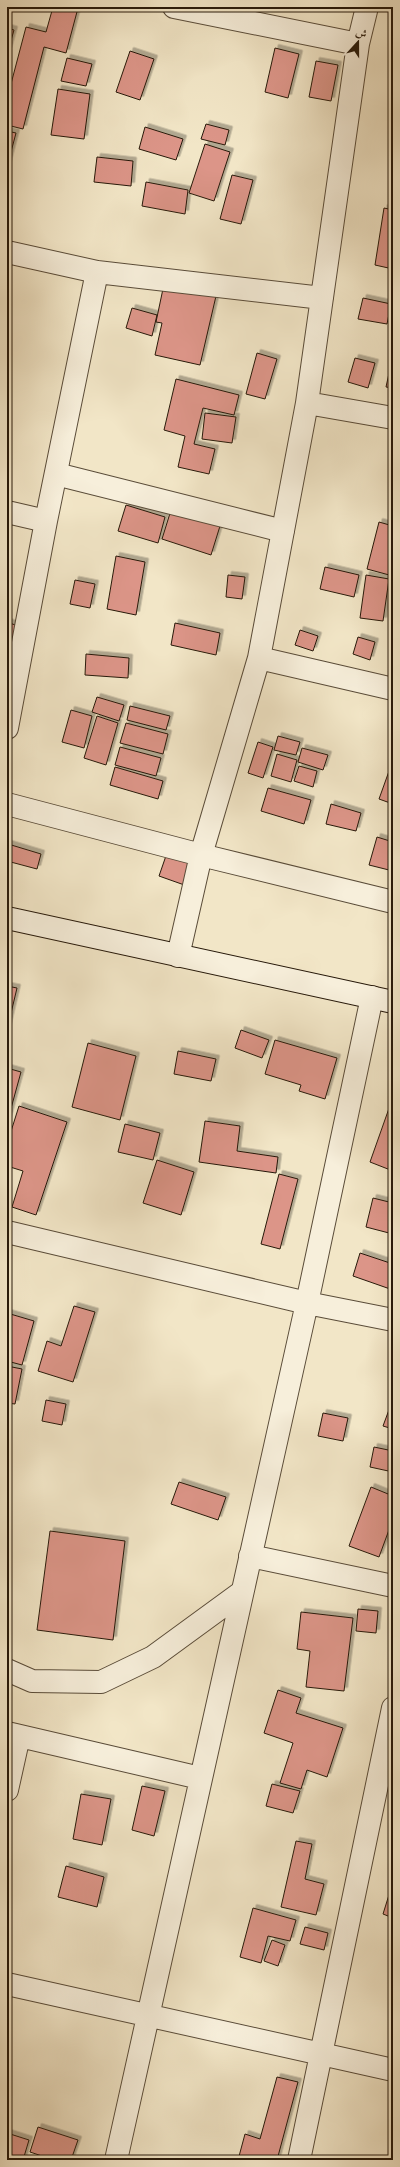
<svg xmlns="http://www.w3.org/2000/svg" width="400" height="2167" viewBox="0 0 400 2167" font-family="'EB Garamond',Amiri,serif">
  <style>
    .building { fill: #dc9588; stroke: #27190a; filter: url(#shadow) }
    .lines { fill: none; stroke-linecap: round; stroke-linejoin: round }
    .street-casing { stroke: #5a4c39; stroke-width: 24 }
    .secondary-casing { stroke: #27190a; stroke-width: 24 }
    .street { stroke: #f7efdb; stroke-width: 22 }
    .secondary { stroke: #f7efdb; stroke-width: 22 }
  </style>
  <defs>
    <filter id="shadow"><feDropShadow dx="3.5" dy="-3.5" stdDeviation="0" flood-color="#0004"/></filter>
  </defs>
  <rect width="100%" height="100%" fill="#f2e6c7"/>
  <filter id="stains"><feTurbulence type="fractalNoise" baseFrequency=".005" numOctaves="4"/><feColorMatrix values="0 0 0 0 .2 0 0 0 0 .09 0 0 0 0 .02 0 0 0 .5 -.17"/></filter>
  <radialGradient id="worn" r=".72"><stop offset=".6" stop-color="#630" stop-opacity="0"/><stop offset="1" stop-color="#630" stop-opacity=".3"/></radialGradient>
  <path class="building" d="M 53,7 L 78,8 L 66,53 L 44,47 L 23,129 L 7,125 L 7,99 L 26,27 L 46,32 Z
    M 7,28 L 14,30 L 8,51 L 7,51 Z
    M 275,48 L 299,54 L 288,98 L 265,92 Z
    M 130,51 L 154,59 L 140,100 L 116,92 Z
    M 67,58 L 92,64 L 86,86 L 61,81 Z
    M 316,61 L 338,65 L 331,101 L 309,97 Z
    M 58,89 L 90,94 L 84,139 L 51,135 Z
    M 206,124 L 229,130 L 225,145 L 201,139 Z
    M 145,127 L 183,139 L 176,160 L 139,149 Z
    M 7,131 L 16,133 L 7,167 Z
    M 205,144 L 230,152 L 214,201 L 189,193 Z
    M 97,157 L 133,161 L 131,186 L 94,182 Z
    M 232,175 L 253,180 L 241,224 L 220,219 Z
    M 146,182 L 188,190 L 185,214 L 142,206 Z
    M 384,208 L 393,210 L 393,269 L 375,265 Z
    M 164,284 L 216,296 L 200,365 L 155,355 L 162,323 L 156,322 Z
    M 363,298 L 391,304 L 387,324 L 358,319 Z
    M 132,308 L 157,315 L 152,336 L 126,328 Z
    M 257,353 L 277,359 L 265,399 L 246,394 Z
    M 393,355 L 393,388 L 386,387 Z
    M 355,358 L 375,363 L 368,388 L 348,382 Z
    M 176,379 L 239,395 L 234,415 L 203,408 L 194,444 L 215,449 L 209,474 L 178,467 L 185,436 L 164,430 Z
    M 205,413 L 236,417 L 232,443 L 202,439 Z
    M 126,505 L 165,517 L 158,543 L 118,531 Z
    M 171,510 L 220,526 L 211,555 L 162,539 Z
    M 379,522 L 393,526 L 393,576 L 367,569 Z
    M 116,556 L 145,562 L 136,615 L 107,609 Z
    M 325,567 L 359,575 L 354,597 L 320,589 Z
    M 228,575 L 245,577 L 242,599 L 226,597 Z
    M 366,575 L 389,579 L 383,621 L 360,618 Z
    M 75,580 L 95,584 L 90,608 L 70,604 Z
    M 7,622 L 18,626 L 13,646 L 7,644 Z
    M 175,623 L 220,633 L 216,655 L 171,645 Z
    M 300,630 L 318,636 L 313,651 L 295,645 Z
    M 358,637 L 375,642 L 370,660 L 353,654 Z
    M 86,654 L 129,658 L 128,678 L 85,675 Z
    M 97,697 L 124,705 L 119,721 L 92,712 Z
    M 130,706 L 170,716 L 166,730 L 127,720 Z
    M 71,710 L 92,716 L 84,748 L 62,742 Z
    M 97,716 L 118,723 L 106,765 L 84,758 Z
    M 126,723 L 168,734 L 163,754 L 120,743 Z
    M 278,736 L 300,742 L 296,755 L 274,750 Z
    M 258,742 L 273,747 L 263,778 L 248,773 Z
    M 120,747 L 161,758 L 156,776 L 115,765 Z
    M 302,748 L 328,755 L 323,770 L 298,762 Z
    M 277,754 L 297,760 L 291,782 L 271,776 Z
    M 393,760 L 393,804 L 379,799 Z
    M 299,766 L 317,771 L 313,787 L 294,781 Z
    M 115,767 L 163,781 L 158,799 L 110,785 Z
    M 268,788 L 311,800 L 304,824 L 261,811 Z
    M 331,804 L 361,813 L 356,831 L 326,824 Z
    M 377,837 L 393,842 L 393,871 L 369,865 Z
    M 8,844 L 41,854 L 37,869 L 7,861 Z
    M 168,850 L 199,862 L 190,887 L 159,876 Z
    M 7,986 L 17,988 L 7,1030 Z
    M 241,1030 L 269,1040 L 262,1058 L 235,1048 Z
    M 275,1040 L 337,1058 L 325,1099 L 299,1091 L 301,1085 L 265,1074 Z
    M 88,1043 L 136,1056 L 120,1120 L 72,1107 Z
    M 178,1051 L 216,1059 L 211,1081 L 174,1074 Z
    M 7,1068 L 21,1072 L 7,1123 Z
    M 393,1097 L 393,1171 L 370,1162 Z
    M 19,1106 L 67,1122 L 36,1215 L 12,1207 L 23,1171 L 7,1166 L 7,1144 Z
    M 205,1121 L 240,1126 L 237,1151 L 278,1157 L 276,1173 L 199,1162 Z
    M 125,1124 L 160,1133 L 153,1160 L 118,1152 Z
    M 157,1160 L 194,1172 L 181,1215 L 143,1203 Z
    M 279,1174 L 298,1179 L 280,1249 L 261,1244 Z
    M 373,1198 L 393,1203 L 393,1217 L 389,1233 L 366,1227 Z
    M 360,1253 L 393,1264 L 393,1290 L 353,1276 Z
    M 74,1306 L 95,1312 L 73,1382 L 38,1371 L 47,1341 L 61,1346 Z
    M 7,1313 L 34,1321 L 22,1365 L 7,1361 Z
    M 7,1366 L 22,1369 L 15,1404 L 7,1403 Z
    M 393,1399 L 393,1429 L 383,1426 Z
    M 46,1400 L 66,1404 L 62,1425 L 42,1421 Z
    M 323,1413 L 348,1418 L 343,1441 L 318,1436 Z
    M 374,1447 L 393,1451 L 393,1472 L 370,1467 Z
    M 179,1482 L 226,1497 L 218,1520 L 171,1504 Z
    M 371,1487 L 393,1496 L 393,1519 L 379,1557 L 349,1546 Z
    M 50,1531 L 125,1541 L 113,1640 L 37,1630 Z
    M 358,1609 L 378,1611 L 376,1633 L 356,1631 Z
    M 301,1612 L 353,1618 L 344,1691 L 306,1687 L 310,1651 L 297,1649 Z
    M 278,1690 L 301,1698 L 296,1713 L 343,1728 L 327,1777 L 307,1770 L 301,1789 L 280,1783 L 293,1743 L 264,1733 Z
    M 272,1784 L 300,1791 L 293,1813 L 266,1806 Z
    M 142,1786 L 165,1791 L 154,1836 L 132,1830 Z
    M 81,1794 L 111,1799 L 102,1845 L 73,1839 Z
    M 296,1841 L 312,1844 L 305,1879 L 324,1884 L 316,1915 L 281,1907 Z
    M 66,1866 L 104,1877 L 97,1907 L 58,1897 Z
    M 393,1882 L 393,1918 L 383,1914 Z
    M 253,1908 L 296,1920 L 290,1941 L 268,1936 L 261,1963 L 240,1957 Z
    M 305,1927 L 328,1933 L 324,1950 L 300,1944 Z
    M 272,1940 L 285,1945 L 278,1966 L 264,1961 Z
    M 277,2077 L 298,2082 L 277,2160 L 238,2160 L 245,2134 L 260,2139 Z
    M 38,2127 L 78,2140 L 71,2160 L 54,2160 L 30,2152 Z
    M 7,2133 L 29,2140 L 23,2160 L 7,2160 Z"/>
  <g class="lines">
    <defs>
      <path id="street" d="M 174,7 L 358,44
        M 7,252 L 97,272 L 322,298
        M 307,403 L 393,418
        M 56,474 L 283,531
        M 7,512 L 46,521
        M 259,658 L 393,689
        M 7,728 L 46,521 L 97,272
        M 7,804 L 201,855 L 393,902
        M 178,956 L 201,855 L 259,658 L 307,403 L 358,44 L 367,7
        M 7,1232 L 307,1303 L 393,1320
        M 250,1556 L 393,1586
        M 7,1670 L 32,1681 L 101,1682 L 153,1657 L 242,1592
        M 7,1733 L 200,1778
        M 7,1790 L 19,1736
        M 7,1984 L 393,2070
        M 116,2160 L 307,1303 L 372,997
        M 299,2160 L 393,1708"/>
      <path id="secondary" d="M 7,918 L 393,1002"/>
    </defs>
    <use href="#street" class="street-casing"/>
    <use href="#secondary" class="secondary-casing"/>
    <use href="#street" class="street"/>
    <use href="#secondary" class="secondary"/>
  </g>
  <rect width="400" height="2167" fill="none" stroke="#f2e6c7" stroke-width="24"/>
  <rect x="8" y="8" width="384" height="2151" fill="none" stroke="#27190a" stroke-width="2"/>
  <rect x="12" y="12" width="376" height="2143" fill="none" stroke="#27190a"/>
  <g transform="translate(358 42) rotate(21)" stroke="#f7efdb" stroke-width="3" paint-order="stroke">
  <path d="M0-3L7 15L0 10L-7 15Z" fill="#27190a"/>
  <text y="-6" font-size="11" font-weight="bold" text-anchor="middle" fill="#27190a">ش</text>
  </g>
  <rect width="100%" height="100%" filter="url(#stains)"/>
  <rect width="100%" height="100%" fill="url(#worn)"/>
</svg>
